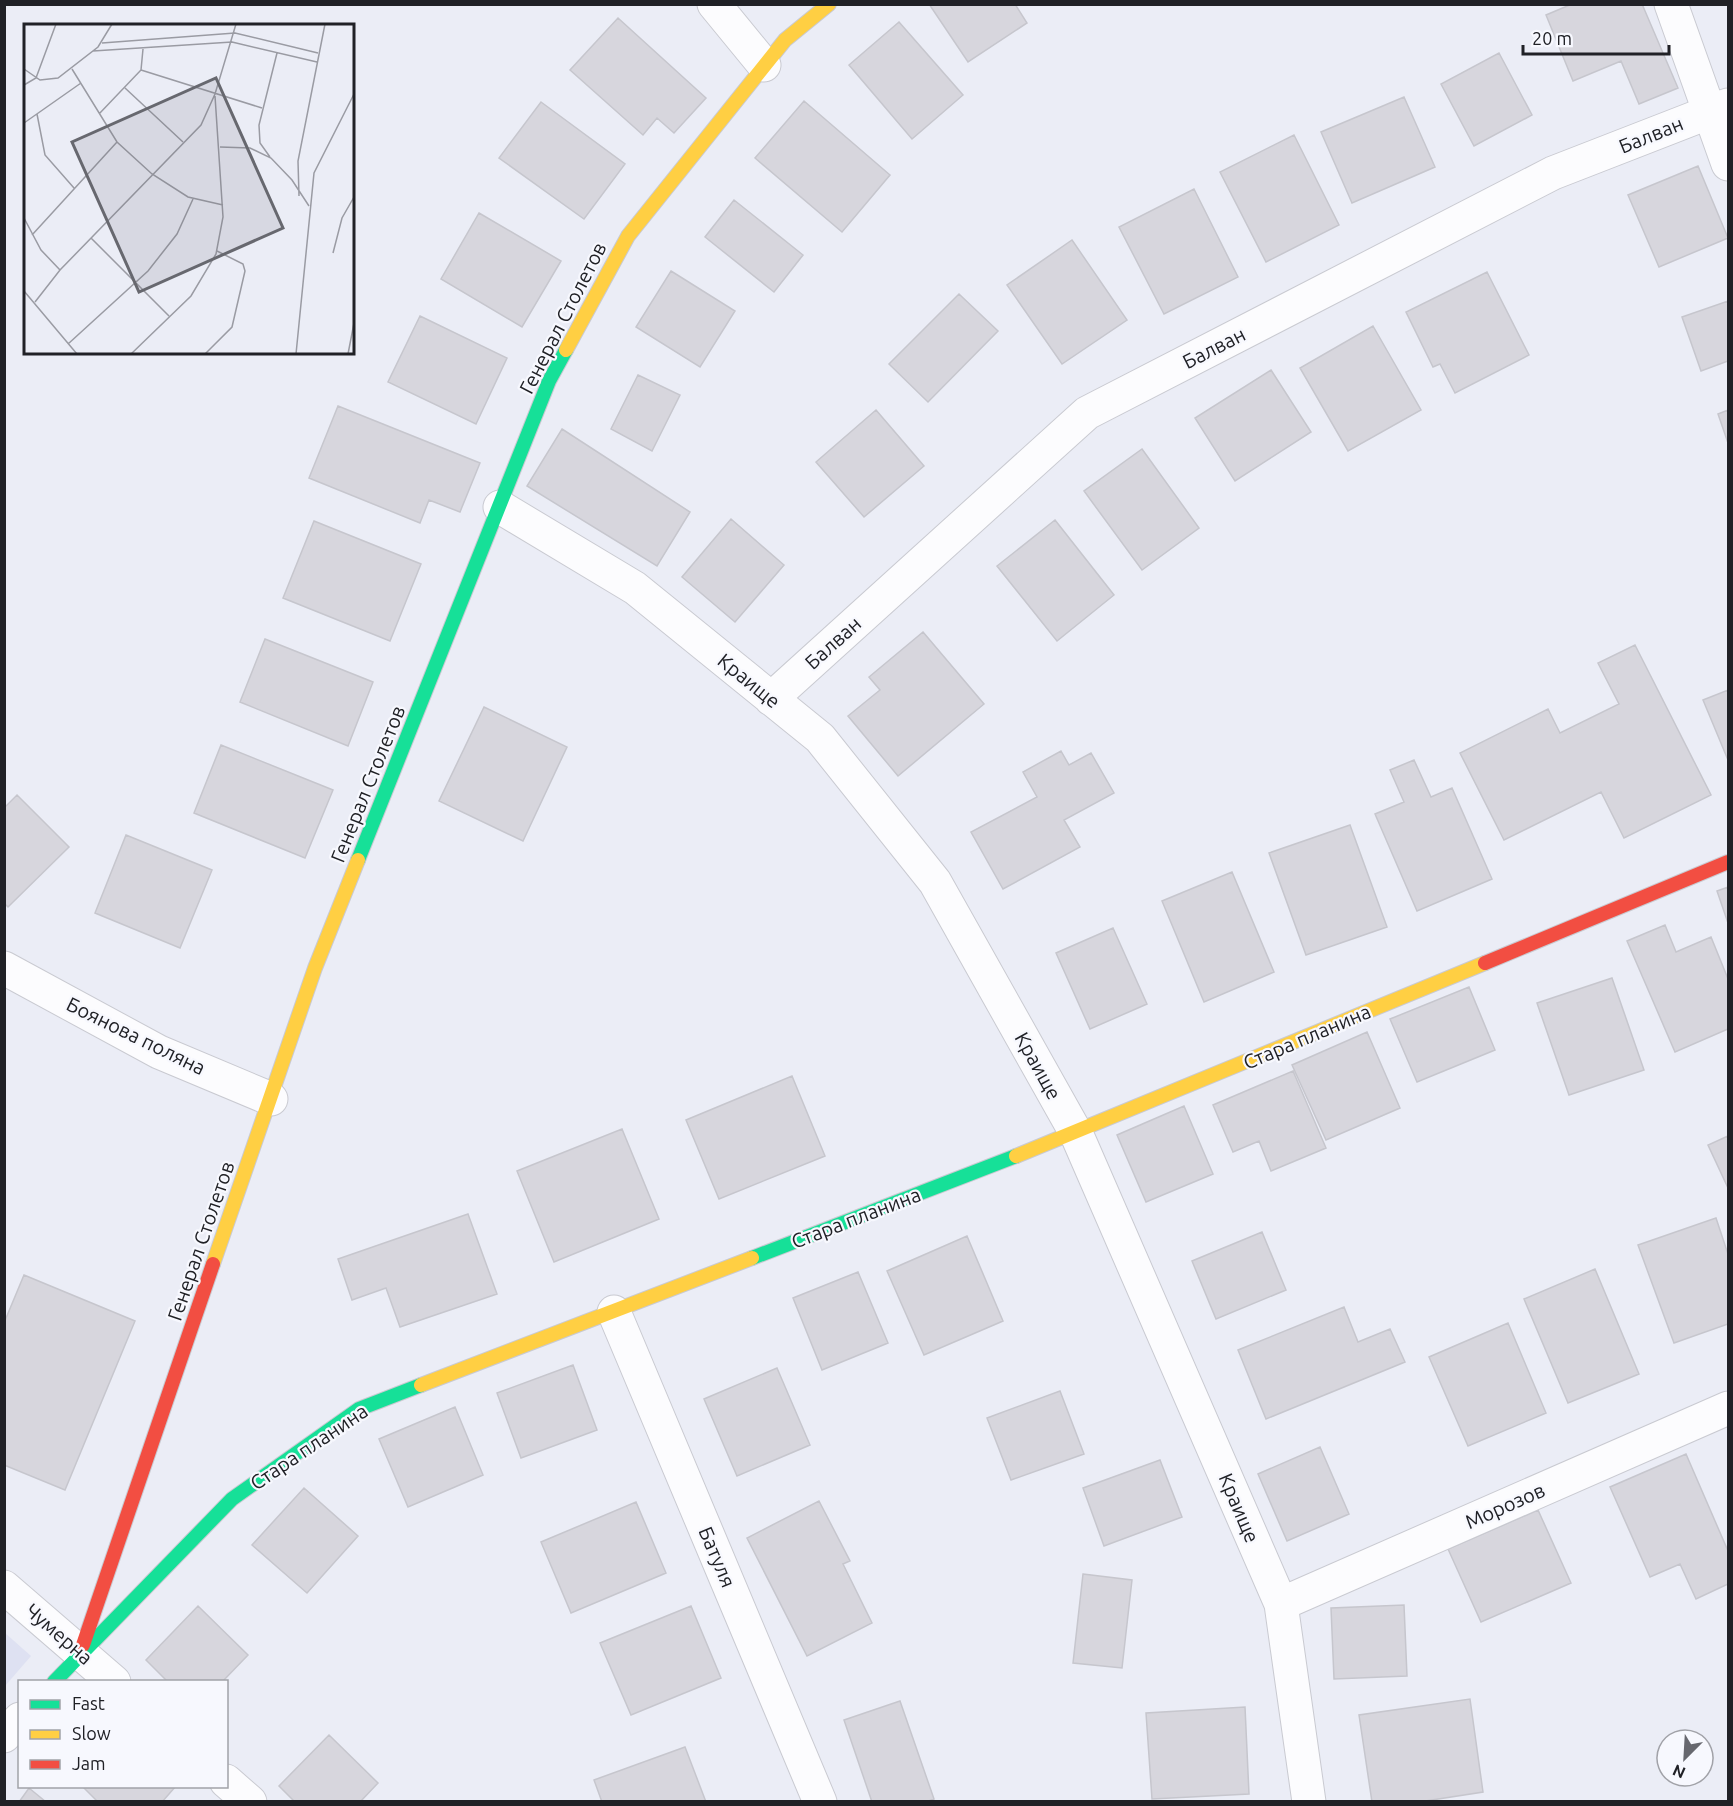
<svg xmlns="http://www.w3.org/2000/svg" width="1733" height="1806" viewBox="0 0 1733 1806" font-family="Ubuntu,sans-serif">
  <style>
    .built { fill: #dee1f2 }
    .building { fill: #d7d6dd; stroke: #c6c6cd; stroke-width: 1.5 }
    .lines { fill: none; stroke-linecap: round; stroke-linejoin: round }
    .street-casing { stroke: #c9cad1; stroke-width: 35 }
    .fast-casing { stroke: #c9cad1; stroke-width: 16 }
    .slow-casing { stroke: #c9cad1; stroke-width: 16 }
    .jam-casing { stroke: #c9cad1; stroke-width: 16 }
    .street { stroke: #fcfcfe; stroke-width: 33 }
    .fast { stroke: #16e098; stroke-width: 14 }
    .slow { stroke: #ffcf43; stroke-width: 14 }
    .jam { stroke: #f24e42; stroke-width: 14 }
    .labels { text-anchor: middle; stroke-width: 4.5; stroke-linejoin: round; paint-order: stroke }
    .street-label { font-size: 20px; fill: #202126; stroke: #f7f8fe }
    .inset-road { fill: none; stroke: #9a9ba3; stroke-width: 1.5 }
    .view { fill: #67686f; fill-opacity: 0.15; stroke: #67686f; stroke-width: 3 }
    .inset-edge { fill: none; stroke: #202126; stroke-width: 3 }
  </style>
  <rect width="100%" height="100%" fill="#ebedf6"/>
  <path class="built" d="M 5,1633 L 31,1656 L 5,1686 Z"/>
  <path class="building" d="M 929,4 L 1015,4 L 1027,23 L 968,62 Z
    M 1572,4 L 1642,4 L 1678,88 L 1639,104 L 1621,61 L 1573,81 L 1546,15 Z
    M 618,18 L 706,98 L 674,133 L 657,118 L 643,135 L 570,70 Z
    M 899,22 L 963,95 L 912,139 L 849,65 Z
    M 1499,53 L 1532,115 L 1474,146 L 1441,84 Z
    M 1404,97 L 1435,167 L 1352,203 L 1321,132 Z
    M 804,101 L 890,175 L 842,232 L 755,158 Z
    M 541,102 L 625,164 L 584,219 L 499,158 Z
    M 1294,135 L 1339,225 L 1266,262 L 1220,172 Z
    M 1698,166 L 1728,238 L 1659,267 L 1628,195 Z
    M 1194,189 L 1238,277 L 1164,314 L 1119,227 Z
    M 734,200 L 803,255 L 774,292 L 705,237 Z
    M 479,213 L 561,261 L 522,327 L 441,279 Z
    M 1072,240 L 1127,320 L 1062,364 L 1007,285 Z
    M 671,271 L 735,311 L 700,367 L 636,327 Z
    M 1487,272 L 1529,355 L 1455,393 L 1440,364 L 1433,367 L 1406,312 Z
    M 959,294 L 998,331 L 928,402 L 889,364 Z
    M 1728,301 L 1728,361 L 1701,371 L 1682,317 Z
    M 420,316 L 507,358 L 476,424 L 388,382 Z
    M 1373,326 L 1421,410 L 1348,451 L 1300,368 Z
    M 1271,370 L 1311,432 L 1235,481 L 1195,418 Z
    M 638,375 L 680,395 L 652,451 L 611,429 Z
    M 338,406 L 480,463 L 460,512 L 429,500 L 420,523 L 309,478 Z
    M 876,410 L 924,466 L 864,517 L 816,462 Z
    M 1728,410 L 1728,443 L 1718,414 Z
    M 562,429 L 690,512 L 657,566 L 527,486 Z
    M 1142,449 L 1199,528 L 1142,570 L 1084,491 Z
    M 731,519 L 784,565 L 735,622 L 682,577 Z
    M 1055,520 L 1114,595 L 1057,641 L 997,566 Z
    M 314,521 L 421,564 L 390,641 L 283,598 Z
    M 923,632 L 984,704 L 898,776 L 848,716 L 880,690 L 869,677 Z
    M 265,639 L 373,682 L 348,746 L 240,702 Z
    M 1635,645 L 1711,795 L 1624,838 L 1601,792 L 1504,840 L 1460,753 L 1548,709 L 1560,733 L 1619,704 L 1598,663 Z
    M 1728,690 L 1728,760 L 1703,700 Z
    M 484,707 L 567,747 L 523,841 L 439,801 Z
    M 221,745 L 333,790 L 305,858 L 194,813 Z
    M 1061,751 L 1069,765 L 1091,753 L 1114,793 L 1064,820 L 1080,847 L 1003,889 L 971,832 L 1037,797 L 1023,772 Z
    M 1414,760 L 1431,797 L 1452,788 L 1492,879 L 1417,911 L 1375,814 L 1404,802 L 1390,770 Z
    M 17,795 L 69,847 L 8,907 L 4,903 L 4,808 Z
    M 1350,825 L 1387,927 L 1306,955 L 1269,853 Z
    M 126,835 L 212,870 L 180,948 L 95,913 Z
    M 1232,872 L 1274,972 L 1204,1002 L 1162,901 Z
    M 1728,887 L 1728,923 L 1717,891 Z
    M 1665,925 L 1676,952 L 1711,937 L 1728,979 L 1728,1029 L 1675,1052 L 1627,941 Z
    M 1113,928 L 1147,1004 L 1090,1029 L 1056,953 Z
    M 1612,978 L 1644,1070 L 1569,1095 L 1537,1003 Z
    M 1469,987 L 1495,1050 L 1417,1082 L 1390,1019 Z
    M 1367,1032 L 1400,1108 L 1326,1140 L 1292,1065 Z
    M 1293,1071 L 1326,1148 L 1271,1171 L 1259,1141 L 1233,1152 L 1213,1105 Z
    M 792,1076 L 825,1156 L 719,1199 L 686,1120 Z
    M 1184,1106 L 1213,1174 L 1146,1202 L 1117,1135 Z
    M 622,1129 L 659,1219 L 554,1262 L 517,1171 Z
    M 1728,1136 L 1728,1188 L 1708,1145 Z
    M 468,1214 L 497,1294 L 400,1327 L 386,1288 L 352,1300 L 338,1259 Z
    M 1716,1218 L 1728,1254 L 1728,1324 L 1674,1343 L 1638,1245 Z
    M 1262,1232 L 1286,1290 L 1216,1319 L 1192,1261 Z
    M 967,1236 L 1003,1321 L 924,1355 L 887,1271 Z
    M 1595,1269 L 1639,1374 L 1568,1403 L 1524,1299 Z
    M 858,1272 L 888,1343 L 822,1370 L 793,1298 Z
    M 24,1275 L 135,1321 L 65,1490 L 4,1465 L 4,1323 Z
    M 1344,1307 L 1358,1342 L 1390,1329 L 1405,1362 L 1266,1419 L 1238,1350 Z
    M 1508,1323 L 1546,1413 L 1468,1446 L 1429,1357 Z
    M 573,1365 L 597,1430 L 521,1458 L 497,1393 Z
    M 777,1368 L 810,1445 L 737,1476 L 704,1399 Z
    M 1060,1391 L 1084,1454 L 1011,1480 L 987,1418 Z
    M 455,1407 L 483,1475 L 408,1507 L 379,1439 Z
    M 1320,1447 L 1349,1514 L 1287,1541 L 1258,1474 Z
    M 1686,1454 L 1728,1551 L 1728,1584 L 1696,1599 L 1680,1564 L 1650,1577 L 1610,1487 Z
    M 1160,1460 L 1182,1517 L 1104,1546 L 1083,1488 Z
    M 304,1488 L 358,1536 L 307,1593 L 252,1545 Z
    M 819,1501 L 850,1561 L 843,1564 L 872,1623 L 807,1656 L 747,1538 Z
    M 636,1502 L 666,1573 L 571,1613 L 541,1542 Z
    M 1538,1510 L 1571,1583 L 1481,1622 L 1448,1549 Z
    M 1083,1574 L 1132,1580 L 1122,1668 L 1073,1663 Z
    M 1404,1605 L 1407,1676 L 1334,1679 L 1331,1608 Z
    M 198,1606 L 248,1655 L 222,1682 L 168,1682 L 146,1660 Z
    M 691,1606 L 721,1678 L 631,1715 L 600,1643 Z
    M 1470,1699 L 1483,1792 L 1419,1802 L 1372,1802 L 1359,1715 Z
    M 900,1701 L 934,1799 L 926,1802 L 872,1802 L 844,1720 Z
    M 1245,1707 L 1249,1794 L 1152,1799 L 1146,1713 Z
    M 329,1735 L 378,1783 L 360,1802 L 295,1802 L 279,1786 Z
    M 685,1747 L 706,1802 L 602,1802 L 594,1780 Z
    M 82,1786 L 176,1786 L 162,1802 L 98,1802 Z
    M 29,1788 L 46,1802 L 19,1802 Z"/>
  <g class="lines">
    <defs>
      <path id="street" d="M 714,4 L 764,65
        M 1671,4 L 1728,164
        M 500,507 L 635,588 L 820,738 L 935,882 L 1076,1133 L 1281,1604 L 1309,1802
        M 771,699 L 1087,413 L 1553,173 L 1728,105
        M 4,968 L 159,1052 L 271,1099
        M 614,1312 L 820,1802
        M 4,1587 L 114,1682
        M 1281,1604 L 1728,1408
        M 4,1736 L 20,1719
        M 226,1781 L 250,1802"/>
      <path id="fast" d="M 358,860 L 549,381 L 566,350
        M 752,1258 L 1016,1156
        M 54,1682 L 232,1499 L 359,1409 L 421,1385"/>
      <path id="slow" d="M 566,350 L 628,236 L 785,40 L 829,4
        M 1016,1156 L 1485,963
        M 213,1264 L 315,968 L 358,860
        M 421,1385 L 752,1258"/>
      <path id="jam" d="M 1485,963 L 1728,862
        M 83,1645 L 213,1264"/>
    </defs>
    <use href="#street" class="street-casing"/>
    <use href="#fast" class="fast-casing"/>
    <use href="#slow" class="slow-casing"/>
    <use href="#jam" class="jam-casing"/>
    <use href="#street" class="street"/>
    <use href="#fast" class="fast"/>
    <use href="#slow" class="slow"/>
    <use href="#jam" class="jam"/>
  </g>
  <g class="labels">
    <g class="street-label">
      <text transform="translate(1651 135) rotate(-22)" y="7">Балван</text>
      <text transform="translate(563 318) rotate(-63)" y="7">Генерал Столетов</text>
      <text transform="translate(1214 348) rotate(-27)" y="7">Балван</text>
      <text transform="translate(833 643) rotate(-42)" y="7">Балван</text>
      <text transform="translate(749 681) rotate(39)" y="7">Краище</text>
      <text transform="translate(368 784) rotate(-68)" y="7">Генерал Столетов</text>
      <text transform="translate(136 1036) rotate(26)" y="7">Боянова поляна</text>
      <text transform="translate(1307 1037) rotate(-23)" y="7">Стара планина</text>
      <text transform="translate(1038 1066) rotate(61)" y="7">Краище</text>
      <text transform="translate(856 1218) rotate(-21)" y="7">Стара планина</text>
      <text transform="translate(201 1241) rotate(-71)" y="7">Генерал Столетов</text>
      <text transform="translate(309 1447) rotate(-34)" y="7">Стара планина</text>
      <text transform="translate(1505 1506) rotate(-24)" y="7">Морозов</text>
      <text transform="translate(1239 1508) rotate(67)" y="7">Краище</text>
      <text transform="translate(717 1557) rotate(67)" y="7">Батуля</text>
      <text transform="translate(59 1634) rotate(41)" y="7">Чумерна</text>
    </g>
  </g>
  <g transform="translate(24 24)">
    <rect width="330" height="330" fill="#ebedf6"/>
    <path class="inset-road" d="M 78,19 L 211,9 L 294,29M 69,27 L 208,18 L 293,38M 0,45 L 16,56 L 34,54 L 74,23 L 88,0M 48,45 L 93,118 L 128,150 L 164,173 L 199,181M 117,46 L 238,84M 0,61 L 12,54 L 32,0M 101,64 L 159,118M 13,90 L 21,131 L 50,164M 75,90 L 117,46 L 119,25M 0,99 L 57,59M 196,123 L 226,124 L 247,134 L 268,156 L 285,182M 246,133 L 236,119 L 235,101 L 253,29M 275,172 L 274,137 L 301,0M 0,194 L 17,226 L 36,246M 8,211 L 93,118M 67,214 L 145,292M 309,229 L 318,194 L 330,173M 0,267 L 53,330M 11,278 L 36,246 L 177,101 L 191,70 L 212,0M 44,320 L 124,247 L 153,210 L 169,175M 107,330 L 167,272 L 192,230 L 199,193 L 191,72M 181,330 L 208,303 L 221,247 L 219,240 L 193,227M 272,330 L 290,149 L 330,70M 324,330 L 330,299"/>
    <path class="view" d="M 192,54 L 259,204 L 115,268 L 48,118 Z"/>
    <rect width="330" height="330" class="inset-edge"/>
  </g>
  <rect width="1733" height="1806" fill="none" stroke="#202126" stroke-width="12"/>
  <rect x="18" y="1680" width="210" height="108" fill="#f7f8fe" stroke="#a1a2a8" stroke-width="1.5"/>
  <rect x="30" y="1700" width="30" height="9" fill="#16e098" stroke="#a1a2a8" stroke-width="1.5"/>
  <text x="72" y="1710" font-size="18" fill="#202126">Fast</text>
  <rect x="30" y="1730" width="30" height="9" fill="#ffcf43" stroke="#a1a2a8" stroke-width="1.5"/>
  <text x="72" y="1740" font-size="18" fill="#202126">Slow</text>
  <rect x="30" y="1760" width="30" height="9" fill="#f24e42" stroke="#a1a2a8" stroke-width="1.5"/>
  <text x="72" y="1770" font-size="18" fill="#202126">Jam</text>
  <g transform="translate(1685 1758) rotate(204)"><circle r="28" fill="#f7f8fe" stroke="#a1a2a8" stroke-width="1.5"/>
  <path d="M0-4.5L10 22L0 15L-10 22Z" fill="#67686f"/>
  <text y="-9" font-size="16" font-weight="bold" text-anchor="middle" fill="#202126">N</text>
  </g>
  <path d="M1523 45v9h146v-9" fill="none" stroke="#202126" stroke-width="3"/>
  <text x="1532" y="45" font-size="18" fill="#202126" stroke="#f7f8fe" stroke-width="4.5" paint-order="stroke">20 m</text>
</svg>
